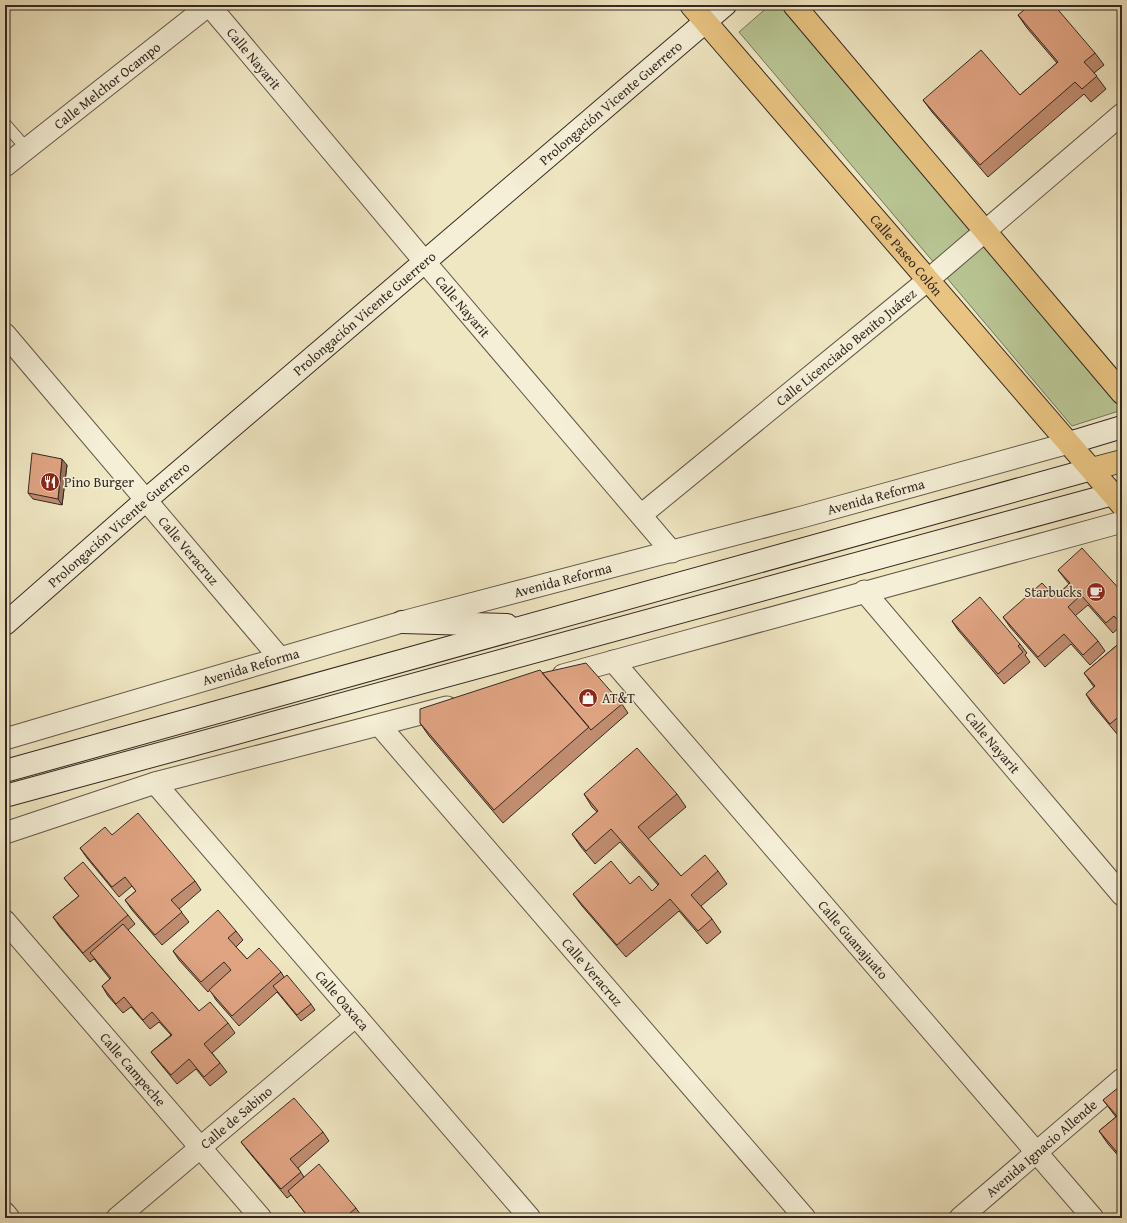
<svg xmlns="http://www.w3.org/2000/svg" width="1127" height="1223" viewBox="0 0 1127 1223" font-family="'Gentium Book Plus',serif">
  <style>
    .green { fill: #b9c594; stroke: #76765b }
    .lines { fill: none; stroke-linecap: round; stroke-linejoin: round }
    .lane-casing { stroke: #63584a; stroke-width: 13 }
    .street-casing { stroke: #63584a; stroke-width: 23 }
    .secondary-casing { stroke: #342822; stroke-width: 24 }
    .primary-casing { stroke: #342822; stroke-width: 24 }
    .lane { stroke: #f5efd7; stroke-width: 11 }
    .street { stroke: #f5efd7; stroke-width: 21 }
    .secondary { stroke: #f5efd7; stroke-width: 22 }
    .primary { stroke: #e8c381; stroke-width: 22 }
    .wall { fill: #c18d71; stroke: #342822 }
    .shaded-wall { fill: #9d735c; stroke: #342822 }
    .building { fill: #e0a483; stroke: #342822 }
    .labels { text-anchor: middle; stroke-width: 3; stroke-linejoin: round; paint-order: stroke }
    .street-label { font-size: 14px; fill: #342822; stroke: #f5efd7 }
    .poi-label { font-size: 14px; fill: #342822; stroke: #f5efd7; text-anchor: start }
  </style>
  <rect width="100%" height="100%" fill="#efe6c2"/>
  <filter id="stains"><feTurbulence type="fractalNoise" baseFrequency=".005" numOctaves="4"/><feColorMatrix values="0 0 0 0 .2 0 0 0 0 .09 0 0 0 0 .02 0 0 0 .5 -.17"/></filter>
  <radialGradient id="worn" r=".72"><stop offset=".6" stop-color="#630" stop-opacity="0"/><stop offset="1" stop-color="#630" stop-opacity=".3"/></radialGradient>
  <path class="green" d="M 770,5 L 780,5 L 1122,398 L 1122,410 L 1072,426 L 739,32 Z"/>
  <g class="lines">
    <defs>
      <path id="lane" d="M 5,124 L 27,149"/>
      <g id="street">
        <path id="s1" d="M 209,5 L 424,261 L 672,552"/>
        <path id="s2" d="M 5,166 L 209,5"/>
        <path id="s3" d="M 5,334 L 279,657"/>
        <path id="s4" d="M 641,515 L 928,280 L 1122,114"/>
        <path id="s5" d="M 864,591 L 1122,895"/>
        <path id="s6" d="M 613,661 L 1093,1218"/>
        <path d="M 563,675 L 1122,522"/>
        <path id="s7" d="M 380,726 L 805,1218"/>
        <path id="s8" d="M 5,739 L 402,622 L 802,517 L 1069,443"/>
        <path id="s9" d="M 155,783 L 530,1218"/>
        <path d="M 5,833 L 155,783 L 447,707"/>
        <path id="s10" d="M 5,921 L 261,1218"/>
        <path d="M 5,1213 L 9,1218"/>
        <path id="s11" d="M 117,1218 L 356,1016"/>
        <path id="s12" d="M 960,1218 L 1122,1079"/>
      </g>
      <g id="secondary">
        <path d="M 1069,443 L 1122,427"/>
        <path d="M 402,622 L 507,625"/>
        <path id="s13" d="M 5,624 L 146,500 L 725,5"/>
        <path d="M 5,771 L 1092,469"/>
        <path d="M 5,796 L 1113,494"/>
      </g>
      <g id="primary">
        <path id="s14" d="M 691,5 L 1122,505"/>
        <path d="M 794,5 L 1122,393"/>
        <path d="M 1092,469 L 1122,461"/>
      </g>
    </defs>
    <use href="#lane" class="lane-casing"/>
    <use href="#street" class="street-casing"/>
    <use href="#secondary" class="secondary-casing"/>
    <use href="#primary" class="primary-casing"/>
    <use href="#lane" class="lane"/>
    <use href="#street" class="street"/>
    <use href="#secondary" class="secondary"/>
    <use href="#primary" class="primary"/>
  </g>
  <path class="wall" d="M 1018,15 L 1095,53 L 1104,65 L 1094,73 L 1106,89 L 1091,102 L 1084,94 L 988,177 L 932,112 L 923,100 L 1020,95 L 1057,63 L 1027,28 Z
    M 67,465 L 62,505 L 33,499 L 28,493 Z
    M 1058,570 L 1122,592 L 1122,627 L 1121,626 L 1113,633 L 1088,605 L 1075,616 L 1098,641 L 1105,651 L 1090,665 L 1071,644 L 1045,667 L 1010,627 L 1003,617 L 1055,597 L 1069,584 L 1065,579 Z
    M 952,621 L 1020,644 L 1027,653 L 1025,655 L 1030,662 L 1004,684 L 958,630 Z
    M 1122,641 L 1122,730 L 1117,734 L 1092,704 L 1086,694 L 1094,687 L 1084,673 Z
    M 622,704 L 628,713 L 503,823 L 429,736 L 420,723 Z
    M 584,794 L 677,794 L 686,807 L 648,839 L 681,876 L 718,871 L 727,884 L 701,906 L 712,919 L 721,932 L 707,944 L 679,911 L 626,957 L 582,906 L 573,894 L 630,884 L 652,891 L 658,885 L 620,842 L 595,864 L 581,847 L 572,834 L 597,812 L 592,807 Z
    M 112,835 L 195,881 L 201,890 L 179,909 L 189,922 L 162,945 L 132,910 L 125,900 L 136,891 L 132,886 L 119,897 L 87,858 L 80,848 Z
    M 64,878 L 128,915 L 135,924 L 128,930 L 199,1011 L 228,1023 L 235,1033 L 212,1053 L 220,1063 L 227,1072 L 210,1086 L 196,1069 L 177,1084 L 158,1061 L 151,1052 L 171,1035 L 159,1022 L 150,1029 L 131,1007 L 123,1013 L 108,996 L 102,986 L 110,979 L 94,959 L 90,962 L 60,927 L 53,917 L 79,896 L 71,887 Z
    M 236,931 L 243,940 L 236,947 L 247,959 L 281,972 L 284,977 L 311,1004 L 315,1010 L 301,1021 L 277,992 L 239,1026 L 216,1000 L 210,990 L 208,992 L 179,960 L 173,951 Z
    M 1122,1090 L 1122,1160 L 1108,1144 L 1099,1131 L 1116,1117 L 1103,1100 Z
    M 323,1132 L 329,1141 L 298,1168 L 304,1177 L 356,1208 L 362,1217 L 361,1218 L 309,1218 L 291,1195 L 287,1198 L 248,1151 L 241,1142 Z"/>
  <path class="shaded-wall" d="M 62,459 L 67,465 L 62,505 L 58,499 Z"/>
  <path class="building" d="M 1030,5 L 1054,5 L 1095,53 L 1084,62 L 1097,76 L 1082,89 L 1075,82 L 980,165 L 923,100 L 981,50 L 1020,95 L 1058,62 L 1018,15 Z
    M 32,453 L 62,459 L 58,499 L 28,493 Z
    M 1082,548 L 1122,592 L 1122,625 L 1114,616 L 1106,623 L 1081,595 L 1068,607 L 1098,641 L 1083,655 L 1064,634 L 1038,657 L 1003,617 L 1042,583 L 1055,597 L 1070,583 L 1058,570 Z
    M 980,597 L 1020,644 L 1018,646 L 1023,652 L 998,674 L 952,621 Z
    M 1122,641 L 1122,714 L 1110,724 L 1086,694 L 1095,686 L 1084,673 Z
    M 586,663 L 622,704 L 591,730 L 542,673 Z
    M 540,670 L 589,727 L 494,810 L 420,723 L 420,709 Z
    M 637,748 L 677,794 L 638,827 L 681,876 L 705,855 L 718,871 L 691,895 L 712,919 L 698,931 L 670,899 L 617,945 L 573,894 L 611,861 L 630,884 L 639,876 L 652,891 L 659,884 L 611,829 L 586,851 L 572,834 L 598,811 L 584,794 Z
    M 138,813 L 195,881 L 171,900 L 182,912 L 155,935 L 125,900 L 136,891 L 125,877 L 112,887 L 80,848 L 105,827 L 112,835 Z
    M 83,862 L 128,915 L 83,953 L 53,917 L 79,896 L 64,878 Z
    M 218,910 L 236,931 L 228,938 L 247,959 L 259,948 L 281,972 L 232,1016 L 209,990 L 231,970 L 224,962 L 201,982 L 173,951 Z
    M 123,924 L 199,1011 L 210,1002 L 228,1023 L 204,1044 L 220,1063 L 204,1077 L 189,1059 L 171,1075 L 151,1052 L 172,1035 L 152,1012 L 143,1020 L 124,997 L 116,1004 L 102,986 L 111,978 L 90,953 Z
    M 287,975 L 311,1004 L 297,1015 L 273,986 Z
    M 1119,1087 L 1122,1090 L 1122,1158 L 1099,1131 L 1117,1116 L 1103,1100 Z
    M 294,1098 L 323,1132 L 290,1159 L 301,1172 L 281,1189 L 241,1142 Z
    M 319,1164 L 356,1208 L 344,1218 L 309,1218 L 288,1191 Z"/>
  <defs>
    <symbol id="restaurant-disc" viewBox="-11 -11 22 22"><circle r="9.5" fill="#8f2418" stroke="#f5efd7"/><path d="M-5-6h1v4h1v-4h1v4h1v-4h1v5L-1.5 .5V6h-2V.5L-5-1ZM5-6V6H3V1.5H1.5Q1.5-4 5-6Z" fill="#fff"/></symbol>
    <symbol id="cafe-disc" viewBox="-11 -11 22 22"><circle r="9.5" fill="#8f2418" stroke="#f5efd7"/><path d="M-5.5-4.5H6V0H3Q3 3.5 0 3.5H-2.5Q-5.5 3.5-5.5 0ZM3-3.2v2h1.7v-2ZM-6 4.5H4V6H-6Z" fill="#fff"/></symbol>
    <symbol id="shop-disc" viewBox="-11 -11 22 22"><circle r="9.5" fill="#8f2418" stroke="#f5efd7"/><path d="M-5-2.5h2.3a2.7 3.5 0 0 1 5.4 0H5L5.5 6h-11ZM-1.5-2.5h3a1.5 2.3 0 0 0-3 0Z" fill="#fff"/></symbol>
  </defs>
  <g fill-rule="evenodd">
    <use href="#restaurant-disc" x="39" y="471" width="22" height="22"/>
    <use href="#cafe-disc" x="1085" y="581" width="22" height="22"/>
    <use href="#shop-disc" x="577" y="687" width="22" height="22"/>
  </g>
  <g class="labels">
    <g class="street-label">
      <text dy="5" stroke="none"><textPath href="#s1" startOffset="70">Calle Nayarit</textPath></text>
      <text dy="5" stroke="none"><textPath href="#s2" startOffset="130">Calle Melchor Ocampo</textPath></text>
      <text dy="5" stroke="none"><textPath href="#s13" startOffset="799">Prolongación Vicente Guerrero</textPath></text>
      <text dy="5" stroke="none"><textPath href="#s14" startOffset="330">Calle Paseo Colón</textPath></text>
      <text dy="5" stroke="none"><textPath href="#s1" startOffset="394">Calle Nayarit</textPath></text>
      <text dy="5" stroke="none"><textPath href="#s13" startOffset="475">Prolongación Vicente Guerrero</textPath></text>
      <text dy="5" stroke="none"><textPath href="#s4" startOffset="265">Calle Licenciado Benito Juárez</textPath></text>
      <text dy="5" stroke="none"><textPath href="#s8" startOffset="904">Avenida Reforma</textPath></text>
      <text dy="5" stroke="none"><textPath href="#s13" startOffset="151">Prolongación Vicente Guerrero</textPath></text>
      <text dy="5" stroke="none"><textPath href="#s3" startOffset="284">Calle Veracruz</textPath></text>
      <text dy="5" stroke="none"><textPath href="#s8" startOffset="580">Avenida Reforma</textPath></text>
      <text dy="5" stroke="none"><textPath href="#s8" startOffset="256">Avenida Reforma</textPath></text>
      <text dy="5" stroke="none"><textPath href="#s5" startOffset="199">Calle Nayarit</textPath></text>
      <text dy="5" stroke="none"><textPath href="#s6" startOffset="368">Calle Guanajuato</textPath></text>
      <text dy="5" stroke="none"><textPath href="#s7" startOffset="325">Calle Veracruz</textPath></text>
      <text dy="5" stroke="none"><textPath href="#s9" startOffset="287">Calle Oaxaca</textPath></text>
      <text dy="5" stroke="none"><textPath href="#s10" startOffset="196">Calle Campeche</textPath></text>
      <text dy="5" stroke="none"><textPath href="#s11" startOffset="156">Calle de Sabino</textPath></text>
      <text dy="5" stroke="none"><textPath href="#s12" startOffset="107">Avenida Ignacio Allende</textPath></text>
    </g>
    <g class="poi-label">
      <text x="64" y="487">Pino Burger</text>
      <text x="1082" y="597" text-anchor="end">Starbucks</text>
      <text x="602" y="703">AT&amp;T</text>
    </g>
  </g>
  <rect width="1127" height="1223" fill="none" stroke="#efe6c2" stroke-width="20"/>
  <rect x="6" y="6" width="1115" height="1211" fill="none" stroke="#342822" stroke-width="2"/>
  <rect x="10" y="10" width="1107" height="1203" fill="none" stroke="#342822"/>
  <rect width="100%" height="100%" filter="url(#stains)"/>
  <rect width="100%" height="100%" fill="url(#worn)"/>
</svg>
